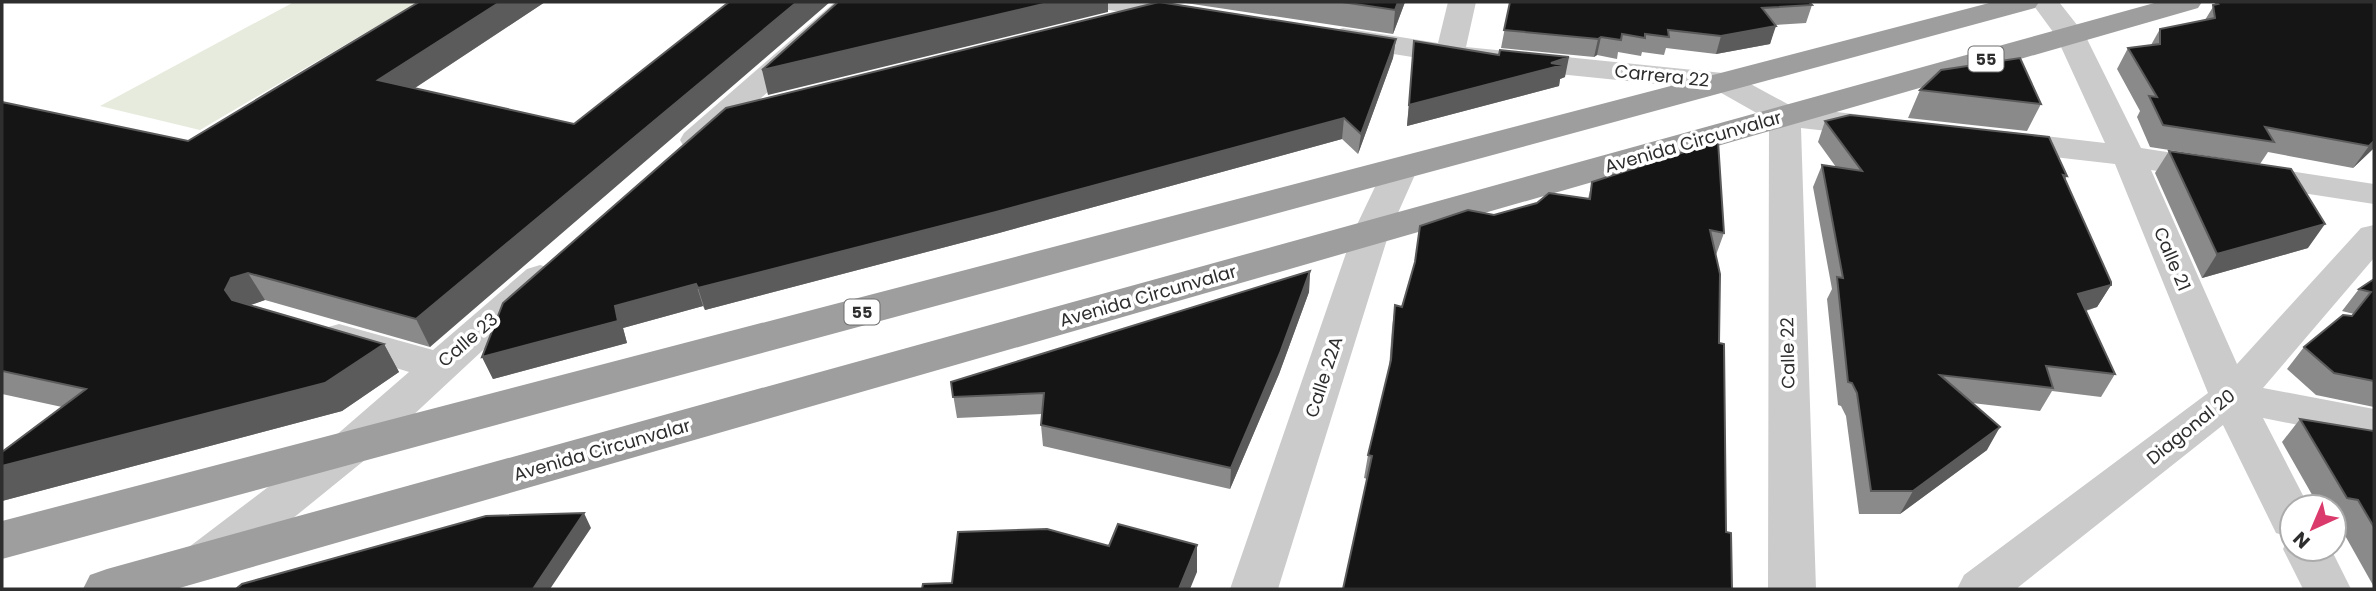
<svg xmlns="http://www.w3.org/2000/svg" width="2376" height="591" viewBox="0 0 2376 591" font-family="Poppins,sans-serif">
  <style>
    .green { fill: #e7ebdd }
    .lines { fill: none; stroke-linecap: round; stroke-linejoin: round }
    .minor { fill: #cbcbcb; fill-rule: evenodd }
    .trunk { fill: #9e9e9e; fill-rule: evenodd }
    .wall { fill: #8a8a8a }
    .shaded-wall { fill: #5b5b5b }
    .building { fill: #151515; stroke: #5b5b5b; stroke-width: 2 }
    .labels { text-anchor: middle; stroke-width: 7; stroke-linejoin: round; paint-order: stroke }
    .shield { fill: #fff; stroke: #6d6d6d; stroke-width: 2 }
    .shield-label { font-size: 16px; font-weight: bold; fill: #2e2e2e }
    .street-label { font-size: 18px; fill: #2e2e2e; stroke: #fff }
  </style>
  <rect width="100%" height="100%" fill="#fff"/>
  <path class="green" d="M 294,2 L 418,2 L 200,130 L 100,106 Z"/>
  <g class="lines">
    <path class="minor" d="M 835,2 L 865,2 L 708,147 L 696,150 L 684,147 L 680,140 L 684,133 Z
      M 1095,2 L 1165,2 L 1200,8 L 1204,14 L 1200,20 L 1190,23 L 1109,10 L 1099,8 Z
      M 1448,2 L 1476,2 L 1466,47 L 1723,73 L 1734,75 L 1793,107 L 1880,117 L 1891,120 L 1896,127 L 1891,134 L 1880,137 L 1801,128 L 1816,589 L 1768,589 L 1769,120 L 1716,90 L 1450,63 L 1343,46 L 1333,43 L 1328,37 L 1333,31 L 1343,28 L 1438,43 Z
      M 2031,2 L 2059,2 L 2085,35 L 2141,148 L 2374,184 L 2374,204 L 2151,170 L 2237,364 L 2361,228 L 2374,225 L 2374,258 L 2263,388 L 2374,409 L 2374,440 L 2263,418 L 2309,507 L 2292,507 L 2292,549 L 2331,549 L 2351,589 L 2303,589 L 2283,549 L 2289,537 L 2276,533 L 2223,425 L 2016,589 L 1957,589 L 1964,575 L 2208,393 L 2115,164 L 2002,151 L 1990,148 L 1986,141 L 1990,134 L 2002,131 L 2105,143 L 2056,36 Z
      M 1401,158 L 1413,161 L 1418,168 L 1389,233 L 1278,589 L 1230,589 L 1353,233 L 1384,168 L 1389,161 Z
      M 540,265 L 553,269 L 559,277 L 553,285 L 366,459 L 223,575 L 206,580 L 189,575 L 182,561 L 189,547 L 334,437 L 409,372 L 325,346 L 319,337 L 325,328 L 339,324 L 433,350 L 527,269 Z"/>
    <path class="trunk" d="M 1993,2 L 2039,2 L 2035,8 L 2,559 L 2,521 Z
      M 2158,2 L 2202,2 L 2198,8 L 176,589 L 83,589 L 90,575 L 107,569 Z"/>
  </g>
  <path class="wall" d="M 545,2 L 415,88 L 574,124 L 430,347 L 265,300 L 249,305 L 384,344 L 399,372 L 342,411 L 2,501 L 2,452 L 62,407 L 2,394 L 2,102 L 188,141 Z
    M 1179,2 L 1405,2 L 1393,34 Z
    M 1510,2 L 1812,5 L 1806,23 L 1775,25 L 1770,44 L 1716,54 L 1666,48 L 1664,55 L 1642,52 L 1641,56 L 1618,52 L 1617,59 L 1597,55 L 1594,57 L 1501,48 Z
    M 2216,2 L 2374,148 L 2353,168 L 2268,152 L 2260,164 L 2150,147 L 2137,117 L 2140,111 L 2117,69 L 2128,48 L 2151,45 L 2160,29 L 2205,20 Z
    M 1396,39 L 1393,58 L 1358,154 L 1342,139 L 999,233 L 705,310 L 703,306 L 623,328 L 627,343 L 493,379 L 482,357 Z
    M 1414,41 L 1565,77 L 1560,79 L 1559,86 L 1407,126 Z
    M 1920,90 L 2041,104 L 2027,131 L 1908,118 Z
    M 1825,121 L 2067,176 L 2065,180 L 2111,285 L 2097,307 L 2086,311 L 2115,374 L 2101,397 L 2052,391 L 2040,411 L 1972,403 L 1987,450 L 1900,514 L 1859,514 L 1846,416 L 1841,406 L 1838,405 L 1827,299 L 1832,289 L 1813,187 L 1822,165 L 1836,167 L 1818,142 Z
    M 2169,151 L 2308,248 L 2202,278 L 2155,173 Z
    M 1592,182 L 1724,233 L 1716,255 L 1345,582 L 1367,479 L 1364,478 L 1368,455 L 1389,368 L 1392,328 L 1395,305 L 1402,307 L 1494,215 L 1588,199 Z
    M 1310,271 L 1309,292 L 1279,374 L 1230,489 L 1043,446 L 1041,425 L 1042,414 L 957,418 L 951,382 Z
    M 2374,279 L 2374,407 L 2316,395 L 2287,369 L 2304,347 L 2352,316 L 2354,314 L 2342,311 L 2359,289 Z
    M 2300,419 L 2374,431 L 2374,587 L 2338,523 L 2334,522 L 2334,507 L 2319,507 L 2282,442 Z"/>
  <path class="shaded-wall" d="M 500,2 L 545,2 L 389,105 L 378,80 Z
    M 797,2 L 830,2 L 430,347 L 416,319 Z
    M 1052,2 L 1108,2 L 1108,12 L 768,95 L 762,70 Z
    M 1398,2 L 1405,2 L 1393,34 L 1395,10 Z
    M 1776,26 L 1770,44 L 1716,54 L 1721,36 Z
    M 1601,37 L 1597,55 L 1594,57 L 1598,39 Z
    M 1396,39 L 1393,58 L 1358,154 L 1361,134 Z
    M 1569,57 L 1565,77 L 1560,79 L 1559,86 L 1407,126 L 1409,105 Z
    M 1344,118 L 1342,139 L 999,233 L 705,310 L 698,288 Z
    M 2374,141 L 2374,148 L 2353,168 L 2369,146 Z
    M 2325,224 L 2308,248 L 2202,278 L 2217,254 Z
    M 1310,271 L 1309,292 L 1279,374 L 1230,489 L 1231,468 Z
    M 248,273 L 265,300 L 248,306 L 242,317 L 225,290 L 231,278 Z
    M 696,284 L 703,306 L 623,328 L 627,343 L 493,379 L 482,357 L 615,306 Z
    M 2111,285 L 2097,307 L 2065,316 L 2078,294 Z
    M 384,344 L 399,372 L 342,411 L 2,501 L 2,466 Z
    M 2000,427 L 1987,450 L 1900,514 L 1913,491 Z
    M 584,513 L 591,528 L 550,589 L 533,589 Z
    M 1197,545 L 1197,572 L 1190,589 L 1179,589 Z"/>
  <path class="building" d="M 419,2 L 500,2 L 378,80 L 574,124 L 729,2 L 797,2 L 416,319 L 248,273 L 231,278 L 225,290 L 232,300 L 384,344 L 325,383 L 2,466 L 2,452 L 86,389 L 2,371 L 2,102 L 188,141 Z
    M 838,2 L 1052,2 L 762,70 Z
    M 1159,2 L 1396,39 L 1361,134 L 1344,118 L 996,212 L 698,288 L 696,284 L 615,306 L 618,321 L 482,357 L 503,303 L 726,108 Z
    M 1342,2 L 1398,2 L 1395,10 Z
    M 1510,2 L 1809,2 L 1812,5 L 1762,8 L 1776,26 L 1721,36 L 1668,30 L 1669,37 L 1645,34 L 1645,38 L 1622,34 L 1621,40 L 1601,37 L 1598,39 L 1504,30 Z
    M 2216,2 L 2374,2 L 2374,141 L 2369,146 L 2265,127 L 2274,142 L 2163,125 L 2149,96 L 2157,97 L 2128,48 L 2160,44 L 2160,29 L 2215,18 L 2213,5 L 2218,4 Z
    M 1414,41 L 1499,55 L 1500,50 L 1569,57 L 1551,63 L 1563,65 L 1409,105 Z
    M 2020,58 L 2041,104 L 1920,90 L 1941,70 Z
    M 1850,115 L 2049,137 L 2067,176 L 2063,175 L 2111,282 L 2111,285 L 2078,294 L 2115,374 L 2046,366 L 2053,388 L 1940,375 L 2000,427 L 1913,491 L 1871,491 L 1857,393 L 1852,383 L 1848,382 L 1837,277 L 1843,278 L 1822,165 L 1862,171 L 1825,121 Z
    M 1718,141 L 1724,233 L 1710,230 L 1720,274 L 1719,343 L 1724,344 L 1726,532 L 1731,533 L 1732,589 L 1343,589 L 1372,456 L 1368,455 L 1391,360 L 1395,305 L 1402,307 L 1415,262 L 1420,226 L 1468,210 L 1494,215 L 1537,203 L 1549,193 L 1590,199 L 1592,182 Z
    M 2169,151 L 2291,169 L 2325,224 L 2217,254 Z
    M 1310,271 L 1280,353 L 1231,468 L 1041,425 L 1044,393 L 953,397 L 951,382 Z
    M 2374,279 L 2374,381 L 2334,373 L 2304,347 L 2343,315 L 2352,316 L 2371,292 L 2359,289 Z
    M 2300,419 L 2374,431 L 2374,527 L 2358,500 L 2347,498 Z
    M 584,513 L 533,589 L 236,589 L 242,584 L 486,516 Z
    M 1118,524 L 1197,545 L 1179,589 L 922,589 L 923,584 L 952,583 L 958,532 L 1047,529 L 1109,546 Z"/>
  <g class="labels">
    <g class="shield">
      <rect x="1968.5" y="46.5" width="35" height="25" rx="5"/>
      <rect x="844.5" y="299.5" width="35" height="25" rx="5"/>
    </g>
    <g class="shield-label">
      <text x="1986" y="65">55</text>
      <text x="862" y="318">55</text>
    </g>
    <g class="street-label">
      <text transform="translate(1662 76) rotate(6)" y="6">Carrera 22</text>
      <text transform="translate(1693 142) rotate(-16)" y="6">Avenida Circunvalar</text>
      <text transform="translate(2172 259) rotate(67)" y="6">Calle 21</text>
      <text transform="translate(1148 296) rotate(-16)" y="6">Avenida Circunvalar</text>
      <text transform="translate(468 340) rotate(-41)" y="6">Calle 23</text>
      <text transform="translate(1788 353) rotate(-91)" y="6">Calle 22</text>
      <text transform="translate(1324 377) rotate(-72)" y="6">Calle 22A</text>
      <text transform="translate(2191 427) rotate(-39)" y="6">Diagonal 20</text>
      <text transform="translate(602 450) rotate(-16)" y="6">Avenida Circunvalar</text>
    </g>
  </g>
  <rect width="2376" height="591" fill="none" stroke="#2e2e2e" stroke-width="7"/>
  <g transform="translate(2313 528) rotate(224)"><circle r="33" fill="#ffffff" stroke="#ababab" stroke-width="2"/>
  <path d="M0-5L12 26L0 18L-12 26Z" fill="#db3a6c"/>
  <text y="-10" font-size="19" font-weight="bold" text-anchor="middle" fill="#2e2e2e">N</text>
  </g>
</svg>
